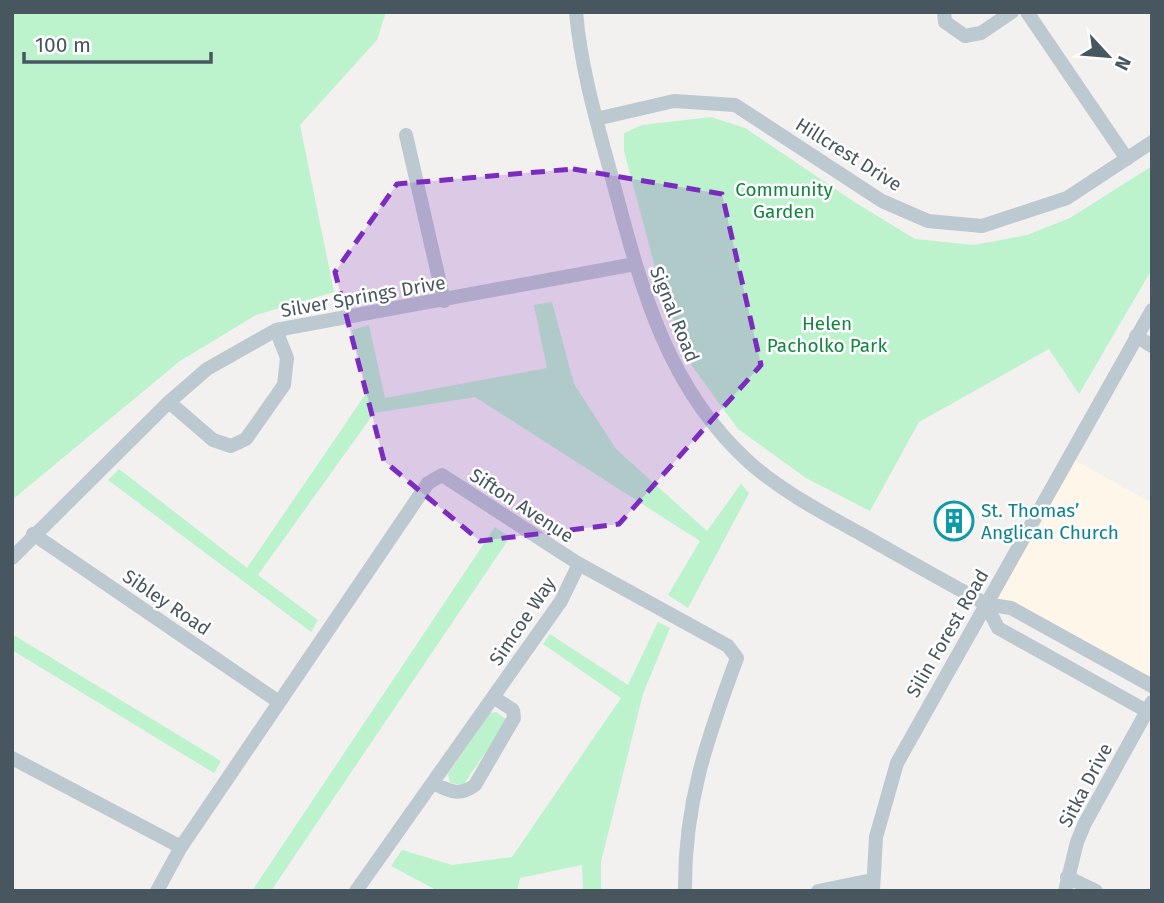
<svg xmlns="http://www.w3.org/2000/svg" width="1164" height="903" viewBox="0 0 1164 903" font-family="'Fira Sans',sans-serif">
  <style>
    .commercial { fill: #fdf6e9 }
    .green { fill: #bcf2cc }
    .lines { fill: none; stroke-linecap: round; stroke-linejoin: round }
    .minor { stroke: #bdc9d0; stroke-width: 14 }
    .marked { fill: #7b2cbf; fill-opacity: 0.2; stroke: #7b2cbf; stroke-width: 5; stroke-dasharray: 14 9; stroke-linejoin: round }
    .labels { text-anchor: middle; stroke-width: 5; stroke-linejoin: round; paint-order: stroke }
    .street-label { font-size: 19px; fill: #47565f; stroke: #fff }
    .park-label { font-size: 19px; fill: #118641; stroke: #fff }
    .culture-label { font-size: 19px; fill: #0d838f; stroke: #fff; text-anchor: start }
  </style>
  <rect width="100%" height="100%" fill="#f3f0f0"/>
  <path class="commercial" d="M 1069,457 L 1152,503 L 1152,686 L 1077,645 L 986,604 Z"/>
  <path class="green" d="M 12,12 L 386,12 L 377,40 L 300,125 L 334,292 L 256,315 L 180,361 L 12,500 Z
    M 711,117 L 745,128 L 856,203 L 915,239 L 974,245 L 1027,235 L 1070,218 L 1152,166 L 1152,269 L 1079,394 L 1049,349 L 919,422 L 870,511 L 806,478 L 738,429 L 692,366 L 659,282 L 624,151 L 624,133 L 642,125 Z
    M 552,302 L 574,384 L 616,449 L 707,531 L 741,484 L 749,493 L 688,608 L 668,595 L 700,541 L 475,397 L 374,413 L 258,575 L 318,620 L 311,632 L 108,480 L 119,469 L 247,568 L 367,392 L 352,330 L 369,325 L 385,398 L 547,368 L 534,305 Z
    M 495,527 L 510,537 L 271,891 L 252,891 Z
    M 658,622 L 670,628 L 643,694 L 601,862 L 601,891 L 583,891 L 582,865 L 520,878 L 517,891 L 438,891 L 391,866 L 402,850 L 452,865 L 512,857 L 621,698 L 543,644 L 550,634 L 628,685 Z
    M 12,634 L 221,761 L 214,773 L 12,650 Z
    M 496,712 L 506,719 L 506,723 L 463,785 L 450,783 L 448,774 L 490,713 Z"/>
  <g class="lines">
    <path class="minor" d="M 576,12 C 581,69 597,123 612,178 C 640,283 665,387 750,463 C 783,492 823,513 861,534 C 903,558 944,581 986,604 L 1011,608 L 1152,686
      M 944,12 L 945,22 L 965,36 L 981,33 L 1012,12
      M 1027,12 L 1127,159
      M 596,119 L 674,101 L 735,105 L 882,201 L 928,221 L 982,226 L 1067,198 L 1152,142
      M 406,135 L 444,301
      M 1136,336 L 1152,346
      M 169,402 L 213,440 L 231,446 L 246,439 L 284,385 L 287,358 L 276,330
      M 33,534 L 279,702
      M 12,558 L 169,402 L 207,369 L 276,330 L 635,264
      M 986,604 L 998,628 L 1152,714
      M 12,758 L 181,847
      M 433,783 C 449,791 459,797 475,785 L 514,718 L 513,710 L 493,697
      M 1067,877 L 1096,891
      M 157,891 L 181,847 L 428,483 L 442,475 L 579,564 L 728,646 L 737,658 C 707,739 684,804 685,891
      M 356,891 L 561,601 L 579,564
      M 818,891 L 872,880
      M 873,891 L 876,837 L 897,763 L 1152,310
      M 1065,891 L 1077,842 L 1085,823 L 1152,702"/>
  </g>
  <path class="marked" d="M 573,169 L 722,194 L 761,365 L 619,524 L 480,541 L 384,461 L 335,272 L 397,184 Z"/>
  <defs>
    <symbol id="building-ring" viewBox="-11 -11 22 22"><circle r="9.5" fill="#fff" stroke="#0f9aa8" stroke-width="1.5"/><path d="M-4-6H4V6H1V3H-1V6H-4ZM-2.5-4.3h1.7v1.8h-1.7ZM.8-4.3h1.7v1.8H.8ZM-2.5-1h1.7V.8h-1.7ZM.8-1h1.7V.8H.8Z" fill="#0f9aa8"/></symbol>
  </defs>
  <g fill-rule="evenodd">
    <use href="#building-ring" x="932" y="499" width="44" height="44"/>
  </g>
  <g class="labels">
    <g class="street-label">
      <text transform="translate(849 154) rotate(32)" y="7">Hillcrest Drive</text>
      <text transform="translate(363 296) rotate(-10)" y="7">Silver Springs Drive</text>
      <text transform="translate(675 314) rotate(68)" y="7">Signal Road</text>
      <text transform="translate(522 505) rotate(33)" y="7">Sifton Avenue</text>
      <text transform="translate(167 602) rotate(34)" y="7">Sibley Road</text>
      <text transform="translate(522 621) rotate(-56)" y="7">Simcoe Way</text>
      <text transform="translate(947 633) rotate(-60)" y="7">Silin Forest Road</text>
      <text transform="translate(1085 785) rotate(-62)" y="7">Sitka Drive</text>
    </g>
    <g class="park-label">
      <text x="784" y="196">Community<tspan x="784" dy="22">Garden</tspan></text>
      <text x="827" y="330">Helen<tspan x="827" dy="22">Pacholko Park</tspan></text>
    </g>
    <g class="culture-label">
      <text x="981" y="517">St. Thomas’<tspan x="981" dy="22">Anglican Church</tspan></text>
    </g>
  </g>
  <rect width="1164" height="903" fill="none" stroke="#47565f" stroke-width="28"/>
  <g transform="translate(1108 56) rotate(116)" stroke="#ffffff" stroke-width="5" paint-order="stroke">
  <path d="M0-5L12 26L0 18L-12 26Z" fill="#47565f"/>
  <text y="-10" font-size="19" font-weight="bold" text-anchor="middle" fill="#47565f">N</text>
  </g>
  <path d="M24 52v10h187v-10" fill="none" stroke="#47565f" stroke-width="3.5"/>
  <text x="35" y="52" font-size="21" fill="#47565f" stroke="#ffffff" stroke-width="5" paint-order="stroke">100 m</text>
</svg>
